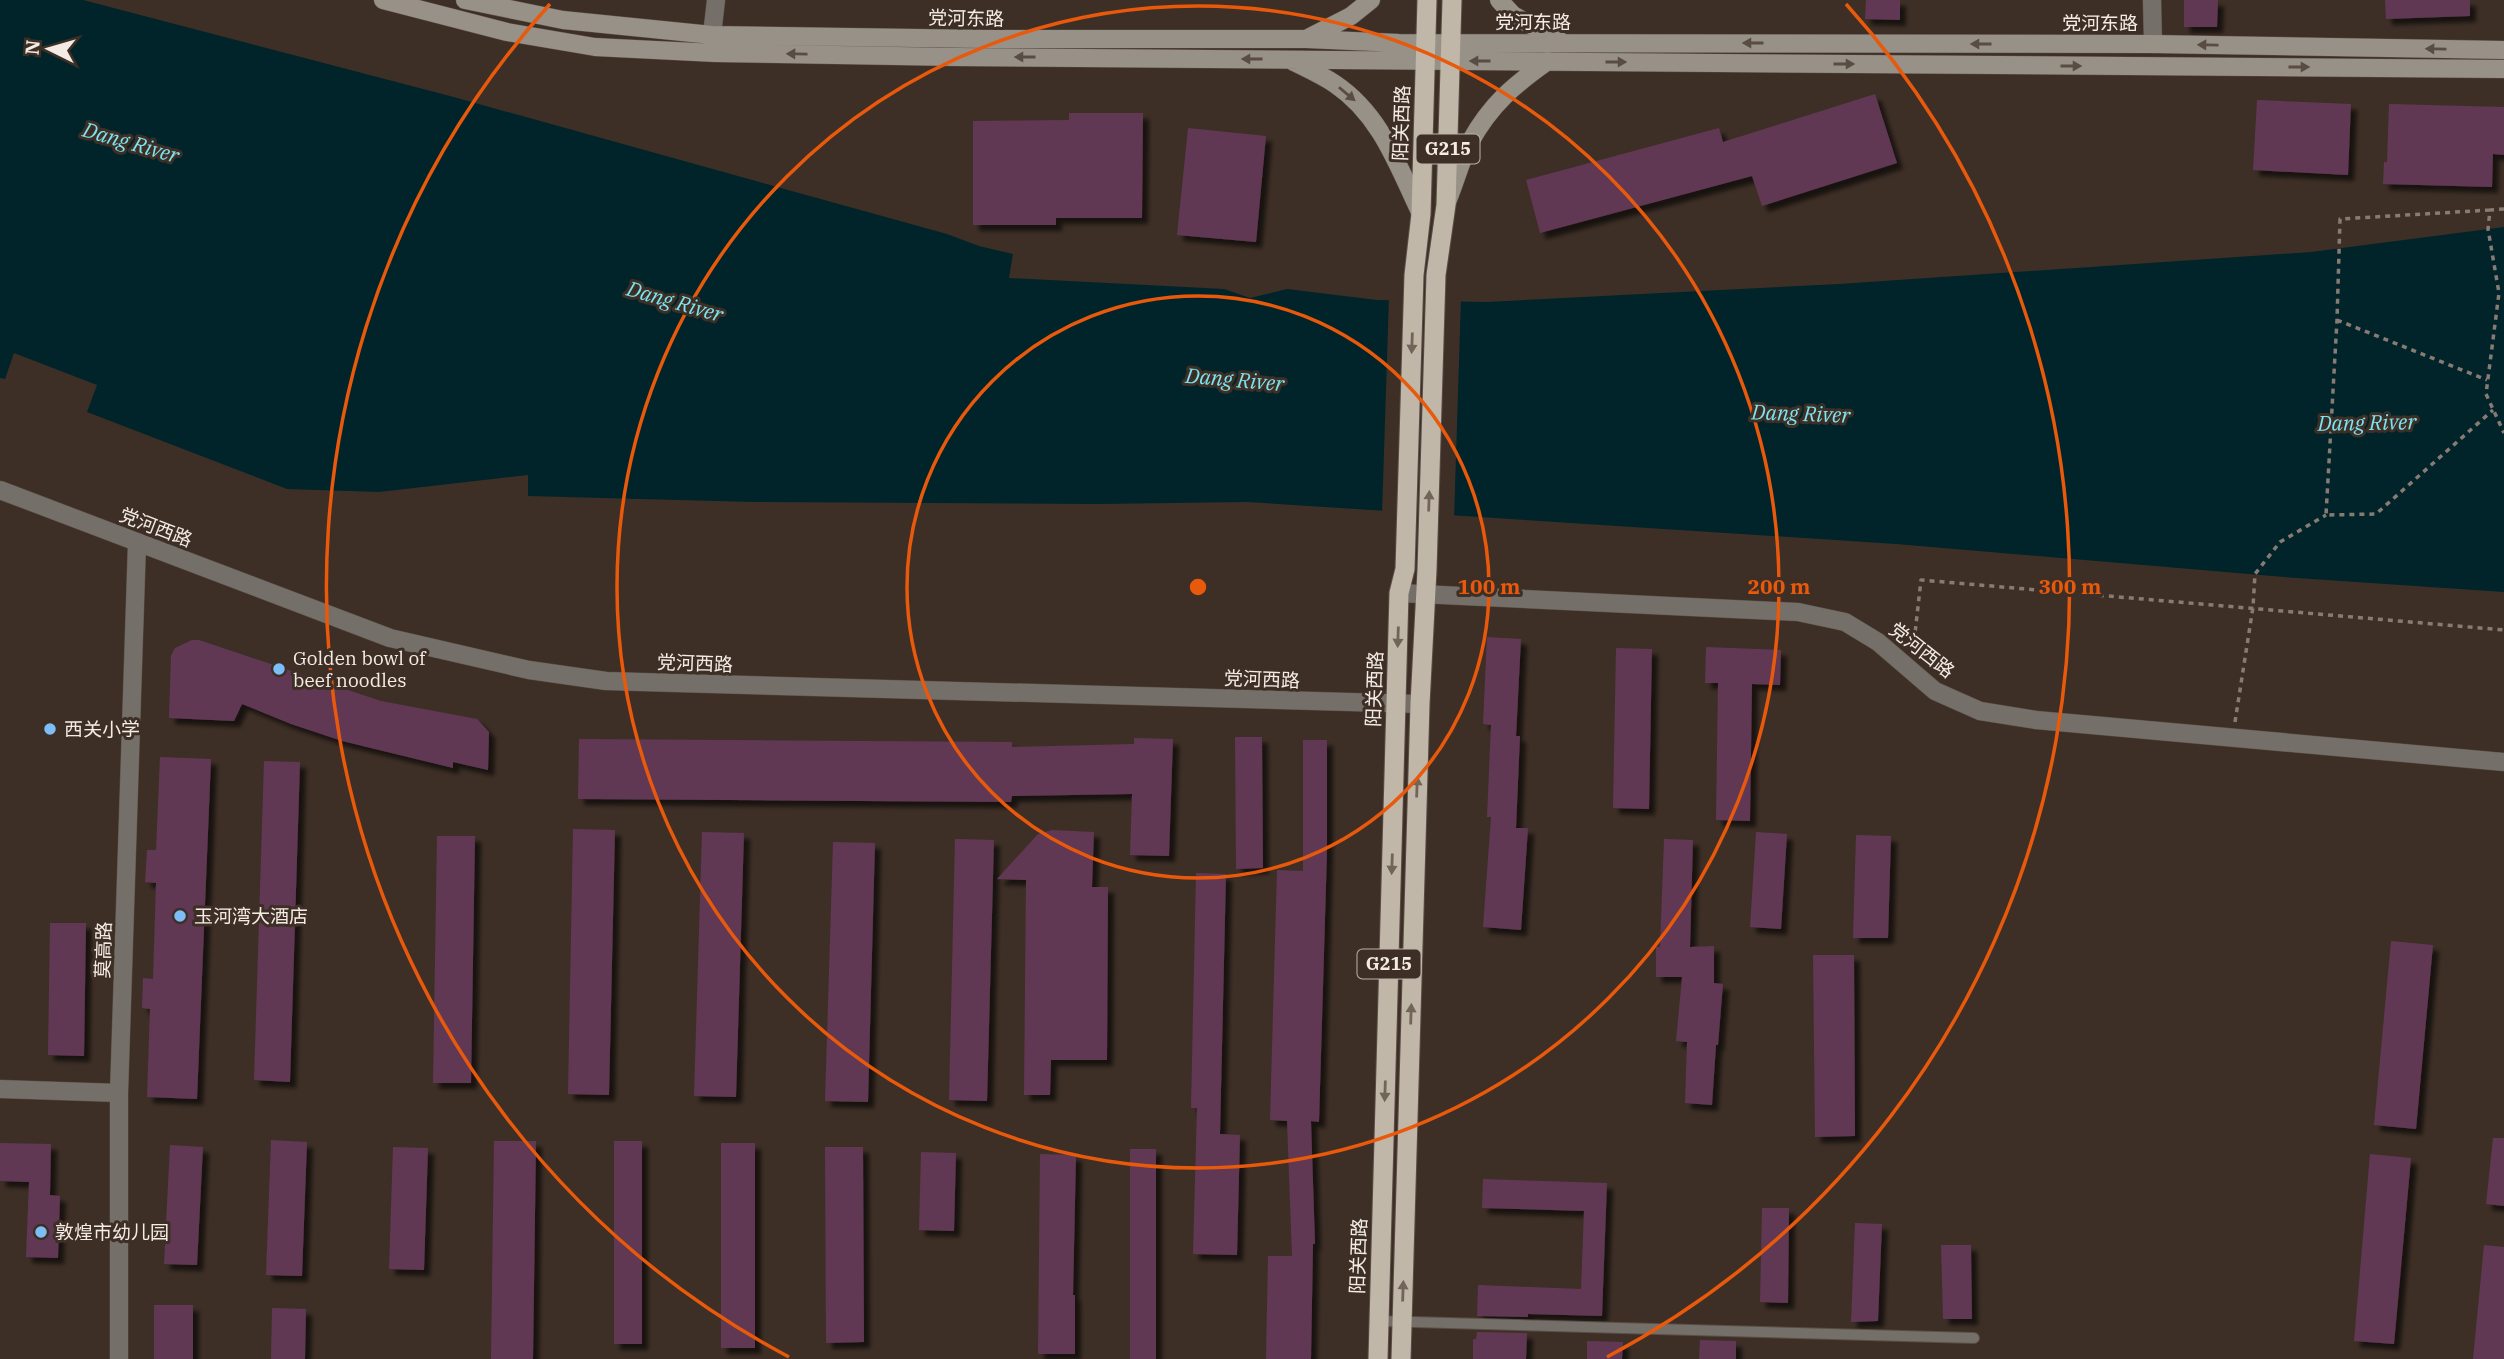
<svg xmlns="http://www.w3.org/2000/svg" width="2504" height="1359" viewBox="0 0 2504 1359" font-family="'IBM Plex Serif','Noto Sans SC',serif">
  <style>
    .water { fill: #002429 }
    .pier { fill: #3d2f26 }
    .building { fill: #603853; filter: url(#shadow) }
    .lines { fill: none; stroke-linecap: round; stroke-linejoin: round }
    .service-casing { stroke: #5a4d45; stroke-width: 12 }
    .minor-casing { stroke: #5a4d45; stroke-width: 19 }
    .tertiary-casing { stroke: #5a4d45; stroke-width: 19 }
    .secondary-casing { stroke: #5a4d45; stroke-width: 19 }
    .trunk-casing { stroke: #5a4d45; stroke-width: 21 }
    .path { stroke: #877b73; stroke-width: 3.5; stroke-dasharray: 5 5; stroke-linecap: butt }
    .service { stroke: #746f69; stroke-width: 10 }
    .minor { stroke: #746f69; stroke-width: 18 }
    .tertiary { stroke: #746f69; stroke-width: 18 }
    .secondary { stroke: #989187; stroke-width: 18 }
    .trunk { stroke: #c0b7a8; stroke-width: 19 }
    .oneway { fill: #584c43 }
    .oneway2 { fill: #71655a }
    .ring { fill: none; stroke: #e8590c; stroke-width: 3.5 }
    .poi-dot { fill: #7dbef9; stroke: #3d2f26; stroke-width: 2.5 }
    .labels { text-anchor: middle; stroke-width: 6; stroke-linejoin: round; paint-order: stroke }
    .shield { fill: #3d2f26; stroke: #bdb3ac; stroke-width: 2 }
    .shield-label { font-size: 18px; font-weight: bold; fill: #f4ebe5 }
    .street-label { font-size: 19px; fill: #f4ebe5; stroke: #3d2f26 }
    .poi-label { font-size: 19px; fill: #f4ebe5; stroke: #3d2f26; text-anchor: start }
    .water-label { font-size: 21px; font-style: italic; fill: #7de5f2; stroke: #3d2f26 }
    .centre { fill: #e8590c; stroke: #3d2f26; stroke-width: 3.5 }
    .ring-label { font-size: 21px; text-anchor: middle; font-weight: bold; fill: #e8590c; stroke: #3d2f26; stroke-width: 6; stroke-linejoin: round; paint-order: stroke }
  </style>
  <defs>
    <filter id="shadow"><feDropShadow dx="6" dy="6" stdDeviation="2" flood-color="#0009"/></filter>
  </defs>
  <rect width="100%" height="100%" fill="#3d2f26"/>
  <path class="water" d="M 0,0 L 83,0 L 450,96 L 947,234 L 979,246 L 1013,254 L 1009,278 L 1224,289 L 1250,298 L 1287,289 L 1377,300 L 1487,302 L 1839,284 L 2311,252 L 2504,227 L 2504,592 L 2284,577 L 1896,544 L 1247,502 L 1098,504 L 753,502 L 528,496 L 528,475 L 379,492 L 287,489 L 87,412 L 97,385 L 14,353 L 5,379 L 0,378 Z"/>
  <path class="pier" d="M 1389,297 L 1461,298 L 1454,519 L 1382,514 Z"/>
  <path class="building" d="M 1866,0 L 1900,0 L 1900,20 L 1865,19 Z
    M 2184,0 L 2218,0 L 2217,27 L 2184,27 Z
    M 2385,0 L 2470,0 L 2470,16 L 2386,19 Z
    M 1875,94 L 1897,163 L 1762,206 L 1752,176 L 1540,233 L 1526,180 L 1719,128 L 1723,142 Z
    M 2257,100 L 2351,104 L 2348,175 L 2253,170 Z
    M 2389,104 L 2504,107 L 2504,155 L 2493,154 L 2492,187 L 2383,184 L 2384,162 L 2387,162 Z
    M 1069,113 L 1143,113 L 1142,218 L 1056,218 L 1056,225 L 973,225 L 973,121 L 1069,120 Z
    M 1188,128 L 1266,136 L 1256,242 L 1177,235 Z
    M 1487,637 L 1521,639 L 1516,736 L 1520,736 L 1516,828 L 1528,828 L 1521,930 L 1483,927 L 1491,817 L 1487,817 L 1491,725 L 1483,724 Z
    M 192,640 L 199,640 L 381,701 L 477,719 L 489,732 L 488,770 L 453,762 L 453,768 L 342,741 L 291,724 L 242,704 L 234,721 L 169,718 L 171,656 L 175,648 Z
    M 1706,647 L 1781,650 L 1780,685 L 1752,684 L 1750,821 L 1716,820 L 1718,683 L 1705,683 Z
    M 1616,648 L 1652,649 L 1649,809 L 1613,808 Z
    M 1235,737 L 1262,737 L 1263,868 L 1236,869 Z
    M 1134,738 L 1173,739 L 1169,856 L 1130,855 L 1132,794 L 1012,796 L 1011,802 L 578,799 L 579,739 L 1012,742 L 1012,747 L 1134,744 Z
    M 1303,740 L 1327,740 L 1327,851 L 1319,1122 L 1311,1121 L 1315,1244 L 1313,1244 L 1311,1359 L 1266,1359 L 1268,1256 L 1292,1256 L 1287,1121 L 1270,1120 L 1277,870 L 1303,871 Z
    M 160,757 L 211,759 L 197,1099 L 147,1097 L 150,1009 L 142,1008 L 143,978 L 153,979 L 156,883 L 145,882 L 147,850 L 156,850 Z
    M 264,761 L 300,762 L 290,1082 L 254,1080 Z
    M 573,829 L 615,830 L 609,1095 L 568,1094 Z
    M 1052,830 L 1094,832 L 1092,887 L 1108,887 L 1107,1060 L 1051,1060 L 1050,1095 L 1024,1095 L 1026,880 L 997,879 L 1038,834 Z
    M 702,832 L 744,833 L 736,1097 L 694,1096 Z
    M 1756,832 L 1787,834 L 1781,929 L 1750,927 Z
    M 1856,835 L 1891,836 L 1888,938 L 1853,938 Z
    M 437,836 L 475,836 L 471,1083 L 433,1083 Z
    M 955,839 L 994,840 L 987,1101 L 949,1100 Z
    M 1664,839 L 1693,840 L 1690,947 L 1714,946 L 1714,983 L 1723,984 L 1718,1045 L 1716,1045 L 1712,1105 L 1685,1103 L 1687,1042 L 1676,1041 L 1682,977 L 1656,977 L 1656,947 L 1660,947 Z
    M 833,842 L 875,843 L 868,1102 L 825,1101 Z
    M 1196,873 L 1226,874 L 1220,1134 L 1240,1135 L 1237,1255 L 1193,1254 L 1197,1108 L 1191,1108 Z
    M 50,923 L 86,923 L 84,1056 L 48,1055 Z
    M 2391,941 L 2433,945 L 2416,1129 L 2374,1125 Z
    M 1813,955 L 1854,955 L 1855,1136 L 1815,1137 Z
    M 2493,1138 L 2504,1138 L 2504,1206 L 2486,1204 Z
    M 271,1140 L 307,1142 L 302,1276 L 266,1275 Z
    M 494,1141 L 536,1141 L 533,1359 L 491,1359 Z
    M 614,1141 L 642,1141 L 642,1344 L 614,1344 Z
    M 0,1143 L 51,1144 L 50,1195 L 60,1196 L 58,1258 L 26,1257 L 29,1182 L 0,1181 Z
    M 721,1143 L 755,1143 L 755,1348 L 721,1348 Z
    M 170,1145 L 203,1147 L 197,1265 L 164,1264 Z
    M 393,1147 L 428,1148 L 424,1270 L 389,1269 Z
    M 825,1147 L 863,1147 L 864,1342 L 826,1343 Z
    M 1130,1149 L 1156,1149 L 1156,1359 L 1130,1359 Z
    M 921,1152 L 956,1153 L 954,1231 L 919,1230 Z
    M 1040,1154 L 1076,1155 L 1073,1295 L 1075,1295 L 1075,1354 L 1038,1354 Z
    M 2370,1154 L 2411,1158 L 2394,1344 L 2354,1341 Z
    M 1483,1179 L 1607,1183 L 1602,1316 L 1528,1314 L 1528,1317 L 1477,1316 L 1478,1285 L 1581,1289 L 1584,1211 L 1482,1208 Z
    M 1762,1208 L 1789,1208 L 1788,1303 L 1760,1302 Z
    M 1855,1223 L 1882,1224 L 1878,1321 L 1851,1322 Z
    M 1941,1245 L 1971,1245 L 1972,1319 L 1943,1319 Z
    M 2484,1245 L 2504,1247 L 2504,1359 L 2473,1359 Z
    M 154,1305 L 193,1305 L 193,1359 L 154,1359 Z
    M 272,1308 L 306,1309 L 305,1359 L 271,1359 Z
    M 1477,1332 L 1527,1333 L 1526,1359 L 1473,1359 L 1473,1339 L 1476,1339 Z
    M 1700,1340 L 1736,1341 L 1736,1359 L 1699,1359 Z
    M 1587,1341 L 1623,1342 L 1622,1359 L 1587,1359 Z"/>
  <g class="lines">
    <defs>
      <path id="service" d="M 1379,1321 L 1974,1338"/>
      <path id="minor" d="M 2152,0 L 2153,44
        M 714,49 L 712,35 L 716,0"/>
      <path id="tertiary" d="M 0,490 L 390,638 L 529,670 L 606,681 L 1420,704
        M 1399,593 L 1798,612 L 1845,622 L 1878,642 L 1935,691 L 1980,711 L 2036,720 L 2504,762
        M 0,1089 L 119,1093
        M 119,1359 L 119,1093 L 137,543"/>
      <path id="secondary" d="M 383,0 L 507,32 L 595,47 L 715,53 L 955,57 L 2504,69
        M 465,0 L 563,20 L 712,35 L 985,39 L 1306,39 L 1399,43 L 2153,44 L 2504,50
        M 1499,0 L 1513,15 L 1560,41
        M 1308,38 L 1351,16 L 1371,0
        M 1292,61 C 1306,68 1322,75 1335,84 C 1381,115 1398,166 1421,214
        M 1447,202 C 1455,183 1461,160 1470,142 C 1491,104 1514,85 1548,61"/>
      <path id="trunk" d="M 1378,1359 L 1399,593 L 1405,569 L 1414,275 L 1421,214 L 1427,0
        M 1401,1359 L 1420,704 L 1427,570 L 1436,275 L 1446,205 L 1452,0"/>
    </defs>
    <use href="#service" class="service-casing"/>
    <use href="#minor" class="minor-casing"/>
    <use href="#tertiary" class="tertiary-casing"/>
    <use href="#secondary" class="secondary-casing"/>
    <use href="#trunk" class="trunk-casing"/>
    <path class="path" d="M 2504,209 L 2490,210 L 2488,229 L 2499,293 L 2486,394 L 2504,433
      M 2490,210 L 2340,219 L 2337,320 L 2326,515 L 2376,514 L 2493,410
      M 2337,320 L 2487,380
      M 1913,651 L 1921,580 L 2504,630
      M 2235,722 L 2253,607 L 2255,574 L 2280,542 L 2326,515"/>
    <use href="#service" class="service"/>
    <use href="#minor" class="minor"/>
    <use href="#tertiary" class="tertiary"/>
    <use href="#secondary" class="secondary"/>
    <use href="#trunk" class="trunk"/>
  </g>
  <defs><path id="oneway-solid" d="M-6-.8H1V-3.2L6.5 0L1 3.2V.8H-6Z" transform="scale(1.75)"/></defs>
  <g class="oneway">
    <use href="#oneway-solid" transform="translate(1753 43) rotate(-180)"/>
    <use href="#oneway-solid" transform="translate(1981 44) rotate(-180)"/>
    <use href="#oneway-solid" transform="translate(2208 45) rotate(-179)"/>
    <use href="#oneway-solid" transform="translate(2436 49) rotate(-179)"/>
    <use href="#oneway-solid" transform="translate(797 54) rotate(-179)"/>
    <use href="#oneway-solid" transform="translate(1025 57) rotate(-180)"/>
    <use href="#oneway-solid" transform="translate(1252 59) rotate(-180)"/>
    <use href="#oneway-solid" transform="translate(1480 61) rotate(-180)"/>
    <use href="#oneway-solid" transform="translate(1616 62)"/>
    <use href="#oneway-solid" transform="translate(1844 64)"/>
    <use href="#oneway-solid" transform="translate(2071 66)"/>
    <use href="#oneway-solid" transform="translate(2299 67)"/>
    <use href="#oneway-solid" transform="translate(1347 94) rotate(40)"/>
  </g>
  <g class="oneway2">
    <use href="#oneway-solid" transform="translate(1412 343) rotate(92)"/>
    <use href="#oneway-solid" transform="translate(1429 501) rotate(-88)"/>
    <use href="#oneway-solid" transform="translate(1398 637) rotate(92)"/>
    <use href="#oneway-solid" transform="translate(1417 787) rotate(-88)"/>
    <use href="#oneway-solid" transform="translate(1392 864) rotate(92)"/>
    <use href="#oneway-solid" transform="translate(1411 1014) rotate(-88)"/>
    <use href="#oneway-solid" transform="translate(1385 1091) rotate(92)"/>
    <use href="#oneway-solid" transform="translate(1403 1291) rotate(-88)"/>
  </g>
  <g class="ring">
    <circle cx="1198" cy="587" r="291"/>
    <circle cx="1198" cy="587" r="581"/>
    <path d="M789 1357A872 872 0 0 1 550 4M1846 4A872 872 0 0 1 1607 1357"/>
  </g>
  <g class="poi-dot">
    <circle cx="279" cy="669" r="7"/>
    <circle cx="50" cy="729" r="7"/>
    <circle cx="180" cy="916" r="7"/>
    <circle cx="41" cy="1232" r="7"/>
  </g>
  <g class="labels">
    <g class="shield">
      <rect x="1416.5" y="134.5" width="63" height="29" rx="5"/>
      <rect x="1357.5" y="949.5" width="63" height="29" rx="5"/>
    </g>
    <g class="shield-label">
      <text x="1448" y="155">G215</text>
      <text x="1389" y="970">G215</text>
    </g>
    <g class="street-label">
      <text transform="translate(966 18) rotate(1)" y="7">党河东路</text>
      <text x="1533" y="29">党河东路</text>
      <text x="2100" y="30">党河东路</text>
      <text transform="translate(1401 123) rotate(-88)" y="7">阳关西路</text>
      <text transform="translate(156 527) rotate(21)" y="7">党河西路</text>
      <text transform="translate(1922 650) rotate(38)" y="7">党河西路</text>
      <text transform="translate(695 663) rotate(2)" y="7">党河西路</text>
      <text transform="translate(1262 679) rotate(2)" y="7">党河西路</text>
      <text transform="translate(1374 689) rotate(-88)" y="7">阳关西路</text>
      <text transform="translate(103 950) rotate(-88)" y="7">莫高路</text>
      <text transform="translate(1358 1256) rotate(-88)" y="7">阳关西路</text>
    </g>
    <g class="poi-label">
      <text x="293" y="665">Golden bowl of<tspan x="293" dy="22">beef noodles</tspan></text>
      <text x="64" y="736">西关小学</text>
      <text x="194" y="923">玉河湾大酒店</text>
      <text x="55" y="1239">敦煌市幼儿园</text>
    </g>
    <g class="water-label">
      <text transform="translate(131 143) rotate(16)" y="7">Dang River</text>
      <text transform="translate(675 302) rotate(16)" y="7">Dang River</text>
      <text transform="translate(1235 380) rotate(5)" y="7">Dang River</text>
      <text transform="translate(1801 414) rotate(2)" y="7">Dang River</text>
      <text transform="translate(2367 423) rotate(-1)" y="7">Dang River</text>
    </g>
  </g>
  <circle cx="1198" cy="587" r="10" class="centre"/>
  <g class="ring-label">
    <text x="1489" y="594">100 m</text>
    <text x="1779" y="594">200 m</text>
    <text x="2070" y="594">300 m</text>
  </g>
  <g transform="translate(49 49) rotate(275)" stroke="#3d2f26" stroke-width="5" paint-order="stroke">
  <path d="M0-5L12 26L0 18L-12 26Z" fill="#f4ebe5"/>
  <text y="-10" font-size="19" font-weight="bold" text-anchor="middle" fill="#f4ebe5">N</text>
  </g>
</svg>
